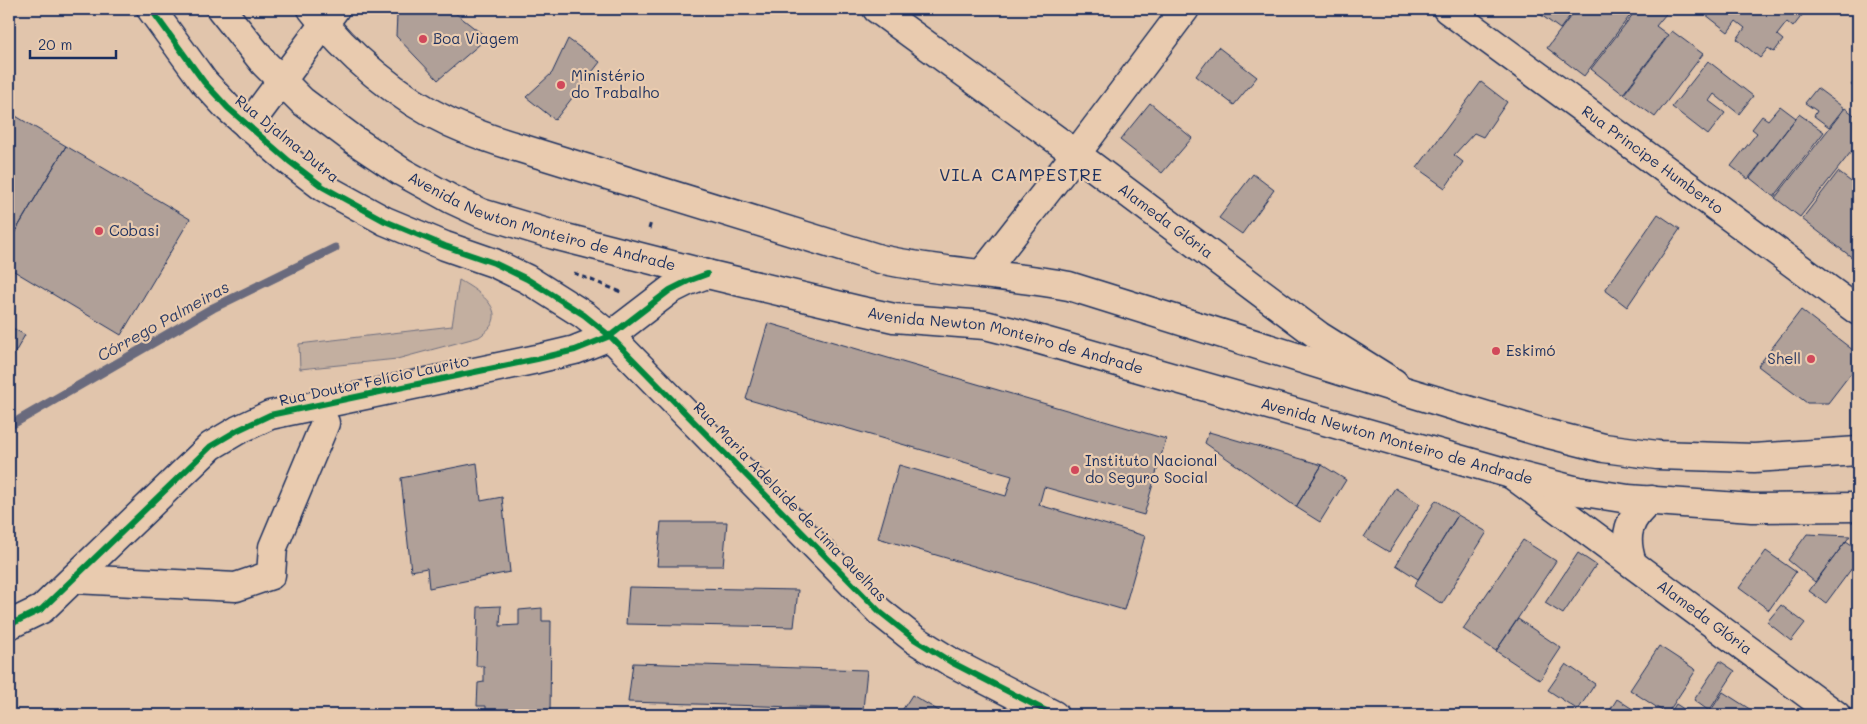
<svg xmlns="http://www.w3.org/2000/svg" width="1867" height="724" viewBox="0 0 1867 724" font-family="Mali,sans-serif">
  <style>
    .green { fill: #c3afa0; stroke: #6f6f7f }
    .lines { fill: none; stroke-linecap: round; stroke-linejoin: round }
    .stream { stroke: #696a7d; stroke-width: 9 }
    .building { fill: #b0a098; stroke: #1b2f5e }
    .minor-casing { stroke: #1b2f5e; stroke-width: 31 }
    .major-casing { stroke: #1b2f5e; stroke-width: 31 }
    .path { stroke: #1b2f5e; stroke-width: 3; stroke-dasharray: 5 4; stroke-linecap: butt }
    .minor { stroke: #e9cbaf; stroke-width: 28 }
    .major { stroke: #e9cbaf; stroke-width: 28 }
    .cycleway-casing { stroke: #e9cbaf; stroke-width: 9 }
    .cycleway { stroke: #00873e; stroke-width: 6 }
    .poi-dot { fill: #d1495b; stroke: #e9cbaf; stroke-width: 2 }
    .labels { text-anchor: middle; stroke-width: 4.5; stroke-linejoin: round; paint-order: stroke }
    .poi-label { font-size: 15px; fill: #1b2f5e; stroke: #e9cbaf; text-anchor: start }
    .street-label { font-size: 15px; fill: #1b2f5e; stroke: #e9cbaf }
    .water-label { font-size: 16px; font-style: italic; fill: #2e3e66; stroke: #e9cbaf }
    .quarter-label { font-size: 18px; letter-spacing: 1px; fill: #1b2f5e; stroke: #e9cbaf }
  </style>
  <rect width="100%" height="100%" fill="#e1c5ac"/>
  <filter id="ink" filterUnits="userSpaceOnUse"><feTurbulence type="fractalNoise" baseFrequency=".02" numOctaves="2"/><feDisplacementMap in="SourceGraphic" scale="10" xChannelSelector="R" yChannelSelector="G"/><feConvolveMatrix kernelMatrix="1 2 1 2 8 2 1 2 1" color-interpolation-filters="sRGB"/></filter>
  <g filter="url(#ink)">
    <path class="green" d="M 459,280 C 482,293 513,314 479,337 L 397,359 L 300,369 L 299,344 L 452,326 Z"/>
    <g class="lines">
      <path class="stream" d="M 9,426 L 213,308 L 335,248"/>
    </g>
    <path class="building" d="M 402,9 L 450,9 L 487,38 L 438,80 L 396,36 L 397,15 Z
      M 1533,9 L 1575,9 L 1560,29 Z
      M 1576,9 L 1635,9 L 1584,76 L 1547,48 Z
      M 1637,9 L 1670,9 L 1656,26 L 1668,35 L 1623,94 L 1591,69 Z
      M 1703,9 L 1798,9 L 1803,14 L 1793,27 L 1787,22 L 1777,35 L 1783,40 L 1774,52 L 1768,48 L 1760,58 L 1737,39 L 1745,28 L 1736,21 L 1728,32 L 1701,11 Z
      M 1672,31 L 1703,54 L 1655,117 L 1624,94 Z
      M 568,39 L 600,62 L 555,120 L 526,97 L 552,73 Z
      M 1218,47 L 1257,77 L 1234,105 L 1196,76 Z
      M 1708,61 L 1753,96 L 1739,114 L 1714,94 L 1709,101 L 1725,113 L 1708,135 L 1672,107 Z
      M 1858,76 L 1858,90 L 1851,85 Z
      M 1481,82 L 1507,102 L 1483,137 L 1474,133 L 1454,155 L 1463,162 L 1445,188 L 1417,168 Z
      M 1817,88 L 1844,108 L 1829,127 L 1814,116 L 1817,111 L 1805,103 Z
      M 1150,103 L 1192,138 L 1162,173 L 1120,140 Z
      M 1780,106 L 1796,118 L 1748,179 L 1731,166 L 1757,133 L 1752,129 L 1762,116 L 1768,120 Z
      M 1845,108 L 1858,118 L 1858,143 L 1800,217 L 1775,198 Z
      M 9,112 L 66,146 L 9,242 Z
      M 1799,114 L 1824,132 L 1774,197 L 1750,178 Z
      M 66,146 L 190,219 L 121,335 L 9,268 L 9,242 Z
      M 1838,172 L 1858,187 L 1858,262 L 1802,219 Z
      M 1253,174 L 1274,190 L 1242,234 L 1219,218 Z
      M 1658,214 L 1680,229 L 1627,307 L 1605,290 Z
      M 1801,310 L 1858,354 L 1858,364 L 1828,403 L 1807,403 L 1758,366 Z
      M 768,323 L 1166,439 L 1144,515 L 1044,487 L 1039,505 L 1145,536 L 1124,610 L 878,538 L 899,465 L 1006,496 L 1012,476 L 746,399 Z
      M 9,326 L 25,335 L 9,363 Z
      M 1209,432 L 1322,465 L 1296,507 L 1205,443 Z
      M 477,463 L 481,501 L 502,497 L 510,572 L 429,588 L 427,568 L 411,571 L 401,478 Z
      M 1322,465 L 1346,480 L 1320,522 L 1296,507 Z
      M 1395,488 L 1420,504 L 1389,552 L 1364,537 Z
      M 1436,500 L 1458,515 L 1418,579 L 1396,565 Z
      M 1458,515 L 1487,532 L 1442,604 L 1414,586 Z
      M 661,522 L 727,522 L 723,566 L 657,566 Z
      M 1807,534 L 1850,536 L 1815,582 L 1788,560 Z
      M 1523,540 L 1556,561 L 1496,651 L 1463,629 Z
      M 1846,541 L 1858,549 L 1858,560 L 1826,603 L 1809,591 Z
      M 1766,551 L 1796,572 L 1769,610 L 1739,588 Z
      M 1578,553 L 1596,565 L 1563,614 L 1545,603 Z
      M 629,587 L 798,590 L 794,627 L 626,624 Z
      M 1781,605 L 1805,623 L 1791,641 L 1767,622 Z
      M 501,606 L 500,626 L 519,625 L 519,610 L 542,608 L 542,621 L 551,621 L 550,715 L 486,715 L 486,706 L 477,706 L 478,683 L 484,682 L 484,666 L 476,666 L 478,607 Z
      M 1518,619 L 1561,648 L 1540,680 L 1496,651 Z
      M 1659,646 L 1696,670 L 1667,714 L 1630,690 Z
      M 1720,661 L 1735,671 L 1709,711 L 1694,700 Z
      M 633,663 L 867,670 L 863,709 L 628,702 Z
      M 1566,664 L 1595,684 L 1578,710 L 1548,690 Z
      M 1723,692 L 1759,715 L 1708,715 Z
      M 912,695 L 946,715 L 899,715 Z
      M 1617,699 L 1642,715 L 1607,715 Z
      M 1676,704 L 1693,715 L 1669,715 Z"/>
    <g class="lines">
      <defs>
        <g id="minor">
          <path d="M 151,9 L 204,82 L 228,108 L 289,161 L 323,187 L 385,221 L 445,246 L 494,263 L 527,279 L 584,315 L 610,336 L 880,612 L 914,639 L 951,662 L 1054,715"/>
          <path id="s1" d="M 877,9 L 1076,154 L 1319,336 L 1394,383"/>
          <path id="s2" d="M 1447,9 L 1858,311"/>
          <path d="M 248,126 L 335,9"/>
          <path d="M 982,274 L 1076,154 L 1185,9"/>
          <path id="s3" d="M 1511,474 L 1836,715"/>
          <path d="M 1632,563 C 1623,535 1628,518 1651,500"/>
          <path d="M 74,579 L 236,587 L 271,575 L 273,547 L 325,423"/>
          <path d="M 9,625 L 42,609 L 211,446 L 238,430 L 270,415 L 537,359 L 575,350 L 610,336 L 670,290 L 688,281 L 707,274"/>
        </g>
        <g id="major">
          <path id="s4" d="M 221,9 L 264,63 L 302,101 L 354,140 L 402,172 L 451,199 L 481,213 L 554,235 L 707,274 L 858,310 L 894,318 L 985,325 L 1009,331 L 1511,474 L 1578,491 L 1628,499 L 1752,508 L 1858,507"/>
          <path d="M 312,9 C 346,54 399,99 451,123 C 473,133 496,141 520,148 L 880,259 C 942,273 1006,274 1069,286 L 1408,392 L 1537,431 L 1604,448 L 1657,455 L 1754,458 L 1858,451"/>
        </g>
      </defs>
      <use href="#minor" class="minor-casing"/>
      <use href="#major" class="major-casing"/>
      <path class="path" d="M 649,229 L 651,222
        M 574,273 L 621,292"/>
      <use href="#minor" class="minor"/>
      <use href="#major" class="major"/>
      <defs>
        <path id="cycleway" d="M 151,9 L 204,82 L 228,108 L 289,161 L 323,187 L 385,221 L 445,246 L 494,263 L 527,279 L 584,315 L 610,336 L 880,612 L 914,639 L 951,662 L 1054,715
          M 9,625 L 42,609 L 211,446 L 238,430 L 270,415 L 537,359 L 575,350 L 610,336 L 670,290 L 688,281 L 707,274"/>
      </defs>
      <use href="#cycleway" class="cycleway-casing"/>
      <use href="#cycleway" class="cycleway"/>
    </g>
  </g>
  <g class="poi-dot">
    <circle cx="423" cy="39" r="5"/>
    <circle cx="561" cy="85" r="5"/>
    <circle cx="99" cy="231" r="5"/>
    <circle cx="1496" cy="351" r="5"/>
    <circle cx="1811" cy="359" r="5"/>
    <circle cx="1075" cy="470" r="5"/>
  </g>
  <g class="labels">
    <g class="poi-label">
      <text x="433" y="44">Boa Viagem</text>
      <text x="571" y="81">Ministério<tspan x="571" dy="17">do Trabalho</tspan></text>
      <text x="109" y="236">Cobasi</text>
      <text x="1506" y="356">Eskimó</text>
      <text x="1801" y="364" text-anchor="end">Shell</text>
      <text x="1085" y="466">Instituto Nacional<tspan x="1085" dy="17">do Seguro Social</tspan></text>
    </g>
    <g class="street-label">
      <text transform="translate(287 139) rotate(39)" y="5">Rua Djalma Dutra</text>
      <text dy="5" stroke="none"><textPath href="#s2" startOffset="255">Rua Principe Humberto</textPath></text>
      <text dy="5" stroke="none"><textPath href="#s4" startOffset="395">Avenida Newton Monteiro de Andrade</textPath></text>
      <text dy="5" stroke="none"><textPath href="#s1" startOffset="358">Alameda Glória</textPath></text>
      <text dy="5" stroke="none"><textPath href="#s4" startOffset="875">Avenida Newton Monteiro de Andrade</textPath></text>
      <text transform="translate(374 381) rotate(-12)" y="5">Rua Doutor Felício Laurito</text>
      <text dy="5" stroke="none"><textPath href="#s4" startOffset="1280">Avenida Newton Monteiro de Andrade</textPath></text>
      <text transform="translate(790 502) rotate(46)" y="5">Rua Maria Adelaide de Lima Quelhas</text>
      <text dy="5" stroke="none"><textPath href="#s3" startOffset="241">Alameda Glória</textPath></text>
    </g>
    <g class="water-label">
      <text transform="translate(163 321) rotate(-29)" y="6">Córrego Palmeiras</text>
    </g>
    <g class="quarter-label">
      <text x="1021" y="181">VILA CAMPESTRE</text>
    </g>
  </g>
  <rect width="1867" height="724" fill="none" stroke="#e9cbaf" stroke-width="30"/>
  <rect x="15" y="15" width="1837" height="694" fill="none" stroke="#1b2f5e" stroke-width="2" filter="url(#ink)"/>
  <path d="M30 50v8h86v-8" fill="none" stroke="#1b2f5e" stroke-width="2.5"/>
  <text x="38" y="50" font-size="15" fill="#1b2f5e" stroke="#e9cbaf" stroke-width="4" paint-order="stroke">20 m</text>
</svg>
